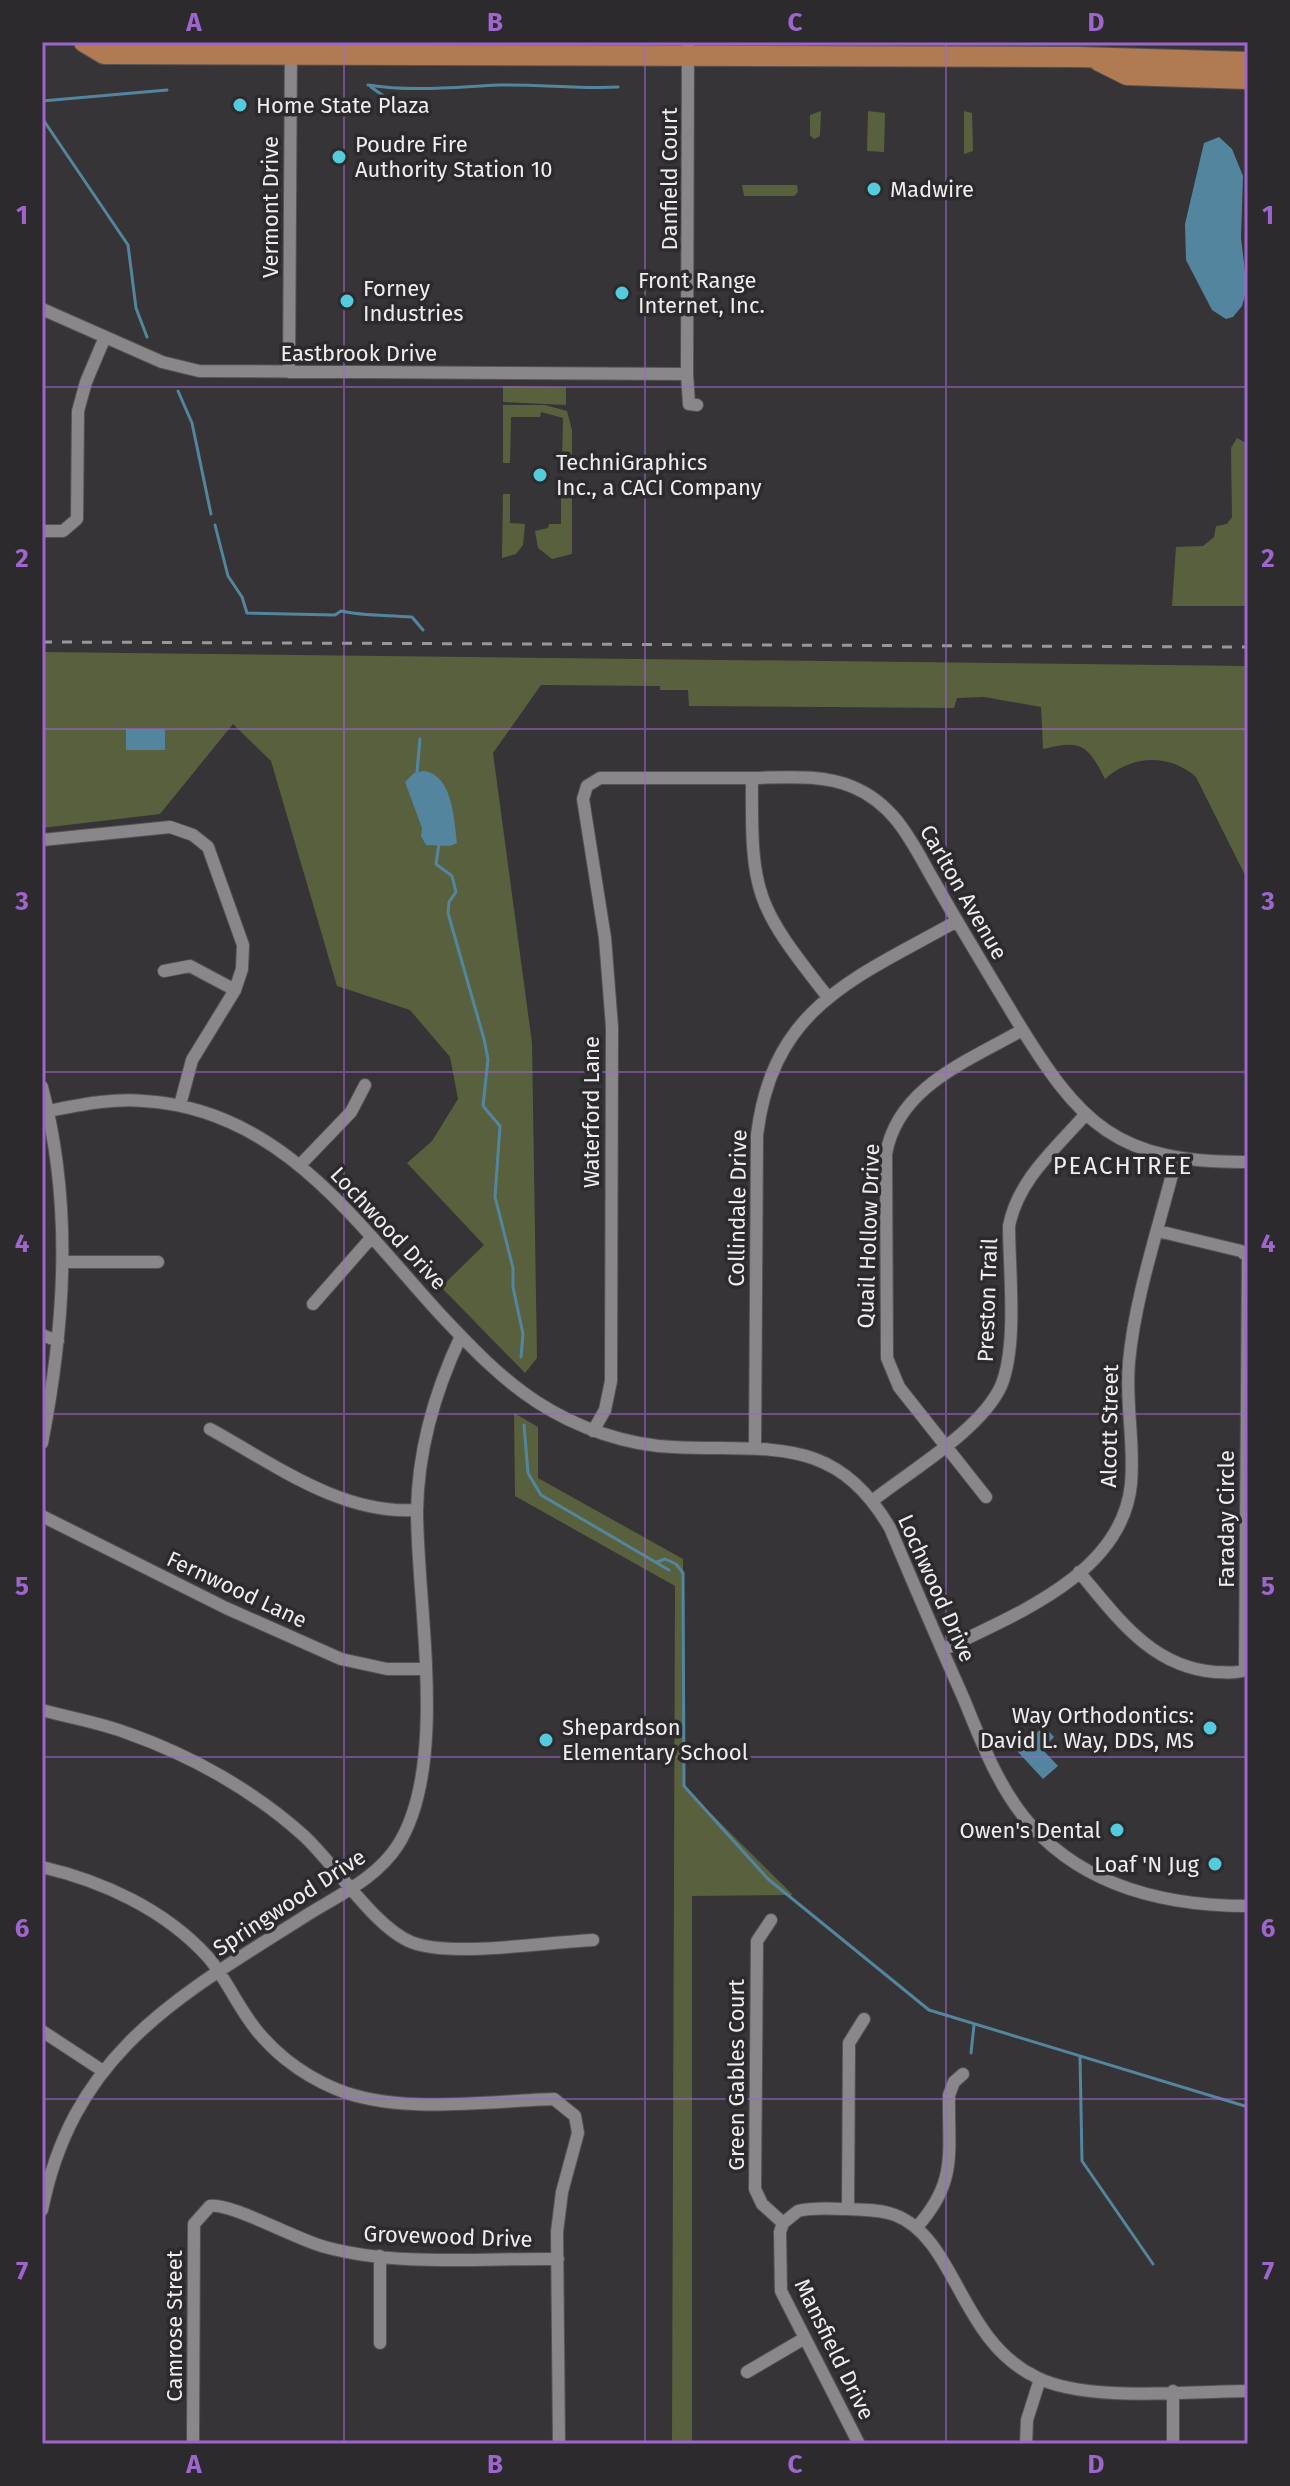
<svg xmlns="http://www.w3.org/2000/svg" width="1290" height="2486" viewBox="0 0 1290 2486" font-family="'Fira Sans',sans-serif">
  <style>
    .green { fill: #59603e }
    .water { fill: #53869e }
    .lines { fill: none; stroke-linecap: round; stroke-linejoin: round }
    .stream { stroke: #53869e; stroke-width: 3 }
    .minor-casing { stroke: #545254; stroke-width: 14 }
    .primary-casing { stroke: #545254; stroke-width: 22 }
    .minor { stroke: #8a878a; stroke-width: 12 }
    .primary { stroke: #b07a53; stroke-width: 20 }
    .rail { stroke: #999799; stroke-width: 3; stroke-dasharray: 10 10; stroke-linecap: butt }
    .grid { fill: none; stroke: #9e66cd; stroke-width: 2; stroke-opacity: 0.55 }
    .poi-dot { fill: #54cadd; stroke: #2c2a2c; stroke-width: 3 }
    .labels { text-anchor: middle; stroke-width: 7; stroke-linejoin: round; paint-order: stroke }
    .poi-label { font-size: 22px; fill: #efedef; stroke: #2c2a2c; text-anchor: start }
    .street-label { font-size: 22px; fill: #efedef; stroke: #2c2a2c }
    .neighbourhood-label { font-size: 24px; letter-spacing: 2px; fill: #efedef; stroke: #2c2a2c }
    .neatline { fill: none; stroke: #9e66cd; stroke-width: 3 }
    .grid-label { font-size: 26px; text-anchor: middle; font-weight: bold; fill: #9e66cd }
  </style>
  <rect width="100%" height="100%" fill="#363436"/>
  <path class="green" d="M 821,111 L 820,136 L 814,139 L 810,135 L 810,115 Z
    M 868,111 L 885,113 L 884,152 L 867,151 Z
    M 964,111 L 972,113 L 973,151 L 964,154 Z
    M 742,185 L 797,185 L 798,192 L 794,196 L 744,196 Z
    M 503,386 L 566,387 L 566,405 L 503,402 Z
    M 503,405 L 545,405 L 567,411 L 572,430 L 572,458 L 562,458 L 563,418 L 541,412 L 540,417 L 511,417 L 510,463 L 503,463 Z
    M 1237,438 L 1248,444 L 1248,606 L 1172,606 L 1176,547 L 1203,546 L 1214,537 L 1216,526 L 1227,524 L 1232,517 L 1231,448 Z
    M 561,483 L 572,483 L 572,554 L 552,559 L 538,548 L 535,531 L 548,528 L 549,524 L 561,524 Z
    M 503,494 L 510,494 L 510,523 L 525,524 L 523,545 L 516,554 L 502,558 Z
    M 42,652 L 1248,666 L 1248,881 L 1196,777 C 1169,753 1131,755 1105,779 C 1088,745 1081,739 1043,749 L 1041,707 L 984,697 L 957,698 L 954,708 L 689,706 L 688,690 L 660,690 L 660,686 L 541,685 L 493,753 L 532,1043 L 537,1358 L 525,1373 L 441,1287 L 484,1245 L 407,1163 L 432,1141 L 458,1099 L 450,1057 L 410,1010 L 337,986 L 271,761 L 233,724 L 160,814 L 42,828 Z
    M 514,1413 L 538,1427 L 538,1478 L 683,1559 L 684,1787 L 793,1895 L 692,1896 L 692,2444 L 672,2444 L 675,1586 L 515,1496 Z"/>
  <path class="water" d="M 1219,137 L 1232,149 L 1243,176 L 1241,238 L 1247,289 L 1242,306 L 1233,317 L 1226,319 L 1212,310 L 1186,260 L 1185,224 L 1204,143 Z
    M 126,729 L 165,729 L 165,750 L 126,750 Z
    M 424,771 C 453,775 454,820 457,843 L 450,846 L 426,845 L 421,836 L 422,828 L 405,782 L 414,773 Z
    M 1044,1726 L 1054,1737 L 1042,1749 L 1058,1766 L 1043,1779 L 1017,1751 Z"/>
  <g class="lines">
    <path class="stream" d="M 368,85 C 412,92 455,87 499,85 C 539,84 578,89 618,87
      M 371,87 L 396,105
      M 42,101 L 167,90
      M 42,118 L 128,245 L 136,308 L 147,337
      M 178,391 L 192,423 L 211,514
      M 215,525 L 228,576 L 242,597 L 247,613 L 335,615 L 341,611 C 363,616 387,615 412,617 L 423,630
      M 417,772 L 420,739
      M 439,844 L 436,864 L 452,876 L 456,892 L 449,902 L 448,913 L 484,1039 L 488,1059 L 483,1106 L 500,1126 L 495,1197 L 513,1268 L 513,1287 L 523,1334 L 521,1357
      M 524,1425 L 528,1473 L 541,1495 L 669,1570
      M 657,1562 L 665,1559 L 676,1564 L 683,1573 L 684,1786 L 768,1879 L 929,2010 L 1248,2107
      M 971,2053 L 974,2025
      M 1080,2056 L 1082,2161 L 1153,2264"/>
    <defs>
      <path id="minor" d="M 688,42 L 687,374 L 689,404 L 697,405
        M 42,309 L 162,362 L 199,371 L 687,374
        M 289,372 L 291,42
        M 42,531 L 63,531 L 77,519 L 78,411 L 86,382 L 105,337
        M 752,778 C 751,895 755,904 827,996
        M 42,840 L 170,827 L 193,835 L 208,847 L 243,945 L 242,969 L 235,990 L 192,1060 L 180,1105
        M 164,971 L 190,966 L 235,990
        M 42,1087 C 73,1205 65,1325 42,1443
        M 48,1111 C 80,1105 112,1098 144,1101 C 280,1109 355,1221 439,1313 C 469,1345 500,1378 537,1402 C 577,1428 626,1445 673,1447 C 767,1452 834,1432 890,1528 C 914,1585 938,1641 963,1697 C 980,1738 996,1782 1024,1817 C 1079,1886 1164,1906 1248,1906
        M 301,1164 L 351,1112 L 365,1085
        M 64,1262 L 158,1262
        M 313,1304 L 371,1238
        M 42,1335 L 58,1341
        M 210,1429 C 274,1464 341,1515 417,1510
        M 593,1431 L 605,1410 L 611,1381 L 612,1027 L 605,938 L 583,799 L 587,786 L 600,778 C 649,778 697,778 745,778 C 781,778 820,773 853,787 C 896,805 912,843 934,881 C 960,927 987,971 1014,1016 C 1080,1125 1116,1163 1248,1162
        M 755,1447 L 757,1135 C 773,1005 856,978 957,921
        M 986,1497 L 899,1387 L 887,1358 L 886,1154 C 898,1086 969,1061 1022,1030
        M 872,1501 C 910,1471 981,1430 1001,1386 C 1018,1345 1009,1271 1009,1226 C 1018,1180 1055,1149 1085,1115
        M 42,1516 L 226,1608 L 341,1659 L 387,1669 L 424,1669
        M 1079,1572 C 1117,1617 1151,1667 1215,1672 C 1225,1672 1237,1674 1245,1670 L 1248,1257 L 1241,1251 L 1158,1231
        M 943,1650 C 1013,1615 1122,1575 1131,1484 C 1135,1443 1125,1403 1129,1362 C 1135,1296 1160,1224 1176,1159
        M 42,1710 C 71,1718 102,1723 130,1734 C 192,1756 254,1791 303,1835 C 335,1864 374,1927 411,1942 C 450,1958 547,1942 593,1940
        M 42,1867 C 102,1881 164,1909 207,1956 C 223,1974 233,1997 247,2017 C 268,2049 300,2074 336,2089 C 398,2115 487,2101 554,2099 L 575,2116 L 578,2133 L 562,2192 L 557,2232 L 559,2444
        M 771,1920 L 757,1941 L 755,2189 L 762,2204 L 783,2223
        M 42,2031 L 103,2071
        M 848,2209 L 849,2043 L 864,2019
        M 42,2210 C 74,2050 181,1995 307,1915 C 339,1895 377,1878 398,1845 C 449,1764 417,1605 417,1511 C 418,1449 435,1391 461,1336
        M 917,2227 C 958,2181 948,2153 949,2095 L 954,2082 L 963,2074
        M 380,2343 L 380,2256
        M 747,2372 L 805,2338
        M 1173,2391 L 1173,2444
        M 193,2444 L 194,2224 L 210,2206 C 230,2202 297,2240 325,2247 C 399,2267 482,2258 558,2259
        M 859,2444 L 781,2291 L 780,2232 L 783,2223 L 798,2211 C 814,2207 831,2209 847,2209 C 863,2210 880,2209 895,2215 C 957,2239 959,2340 1036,2377 C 1087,2403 1189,2391 1248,2391
        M 1026,2444 L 1027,2420 L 1040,2379"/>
      <path id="primary" d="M 84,42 L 104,54 L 1079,57 L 1248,62
        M 1099,61 L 1127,75 L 1248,79"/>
    </defs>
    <use href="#minor" class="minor-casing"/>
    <use href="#primary" class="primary-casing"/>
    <use href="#minor" class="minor"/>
    <use href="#primary" class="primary"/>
    <path class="rail" d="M 42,642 L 1248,647"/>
  </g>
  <path class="grid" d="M 344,42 L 344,2444M 645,42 L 645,2444M 946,42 L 946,2444M 42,387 L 1248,387M 42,729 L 1248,729M 42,1072 L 1248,1072M 42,1414 L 1248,1414M 42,1757 L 1248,1757M 42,2099 L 1248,2099"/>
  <g class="poi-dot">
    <circle cx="240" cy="105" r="8"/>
    <circle cx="339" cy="157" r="8"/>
    <circle cx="874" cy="189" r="8"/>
    <circle cx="622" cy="293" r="8"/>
    <circle cx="347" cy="301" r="8"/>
    <circle cx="540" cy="475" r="8"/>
    <circle cx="1210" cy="1728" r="8"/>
    <circle cx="546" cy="1740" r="8"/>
    <circle cx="1117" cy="1830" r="8"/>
    <circle cx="1215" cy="1864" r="8"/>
  </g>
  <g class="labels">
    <g class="poi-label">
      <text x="256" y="113">Home State Plaza</text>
      <text x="355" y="152">Poudre Fire<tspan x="355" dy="25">Authority Station 10</tspan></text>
      <text x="890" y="197">Madwire</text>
      <text x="638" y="288">Front Range<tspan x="638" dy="25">Internet, Inc.</tspan></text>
      <text x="363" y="296">Forney<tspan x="363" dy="25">Industries</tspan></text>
      <text x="556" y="470">TechniGraphics<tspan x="556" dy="25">Inc., a CACI Company</tspan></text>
      <text x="1194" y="1723" text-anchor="end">Way Orthodontics:<tspan x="1194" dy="25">David L. Way, DDS, MS</tspan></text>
      <text x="562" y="1735">Shepardson<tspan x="562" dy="25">Elementary School</tspan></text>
      <text x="1101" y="1838" text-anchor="end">Owen's Dental</text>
      <text x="1199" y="1872" text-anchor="end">Loaf 'N Jug</text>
    </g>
    <g class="street-label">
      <text transform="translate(669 179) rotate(-90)" y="8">Danfield Court</text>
      <text transform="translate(270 207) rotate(-90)" y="8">Vermont Drive</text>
      <text x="359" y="361">Eastbrook Drive</text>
      <text transform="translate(964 892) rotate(60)" y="8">Carlton Avenue</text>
      <text transform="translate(591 1112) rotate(-90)" y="8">Waterford Lane</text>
      <text transform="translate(737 1208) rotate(-89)" y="8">Collindale Drive</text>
      <text transform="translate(389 1228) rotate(47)" y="8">Lochwood Drive</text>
      <text transform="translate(868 1236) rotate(-88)" y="8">Quail Hollow Drive</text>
      <text transform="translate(987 1300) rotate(-88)" y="8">Preston Trail</text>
      <text transform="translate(1109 1426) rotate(-89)" y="8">Alcott Street</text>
      <text transform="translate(1226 1519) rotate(-90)" y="8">Faraday Circle</text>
      <text transform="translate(937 1588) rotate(66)" y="8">Lochwood Drive</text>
      <text transform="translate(237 1589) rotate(25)" y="8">Fernwood Lane</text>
      <text transform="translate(289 1902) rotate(-33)" y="8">Springwood Drive</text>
      <text transform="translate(736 2075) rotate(-90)" y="8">Green Gables Court</text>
      <text transform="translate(448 2236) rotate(2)" y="8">Grovewood Drive</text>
      <text transform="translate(174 2326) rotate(-90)" y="8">Camrose Street</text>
      <text transform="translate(835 2349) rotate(64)" y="8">Mansfield Drive</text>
    </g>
    <g class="neighbourhood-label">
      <text x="1123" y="1174">PEACHTREE</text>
    </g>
  </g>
  <rect width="1290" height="2486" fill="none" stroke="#2c2a2c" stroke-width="88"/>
  <rect x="44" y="44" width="1202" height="2398" class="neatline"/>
  <g class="grid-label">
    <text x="194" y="31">A</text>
    <text x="495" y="31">B</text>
    <text x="795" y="31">C</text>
    <text x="1096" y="31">D</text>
    <text x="22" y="224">1</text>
    <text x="1268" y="224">1</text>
    <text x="22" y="567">2</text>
    <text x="1268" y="567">2</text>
    <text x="22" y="910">3</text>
    <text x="1268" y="910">3</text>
    <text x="22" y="1252">4</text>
    <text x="1268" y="1252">4</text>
    <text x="22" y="1595">5</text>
    <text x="1268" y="1595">5</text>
    <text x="22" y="1937">6</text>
    <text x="1268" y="1937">6</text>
    <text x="22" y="2280">7</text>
    <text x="1268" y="2280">7</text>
    <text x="194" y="2473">A</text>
    <text x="495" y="2473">B</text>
    <text x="795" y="2473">C</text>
    <text x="1096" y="2473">D</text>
  </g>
</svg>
